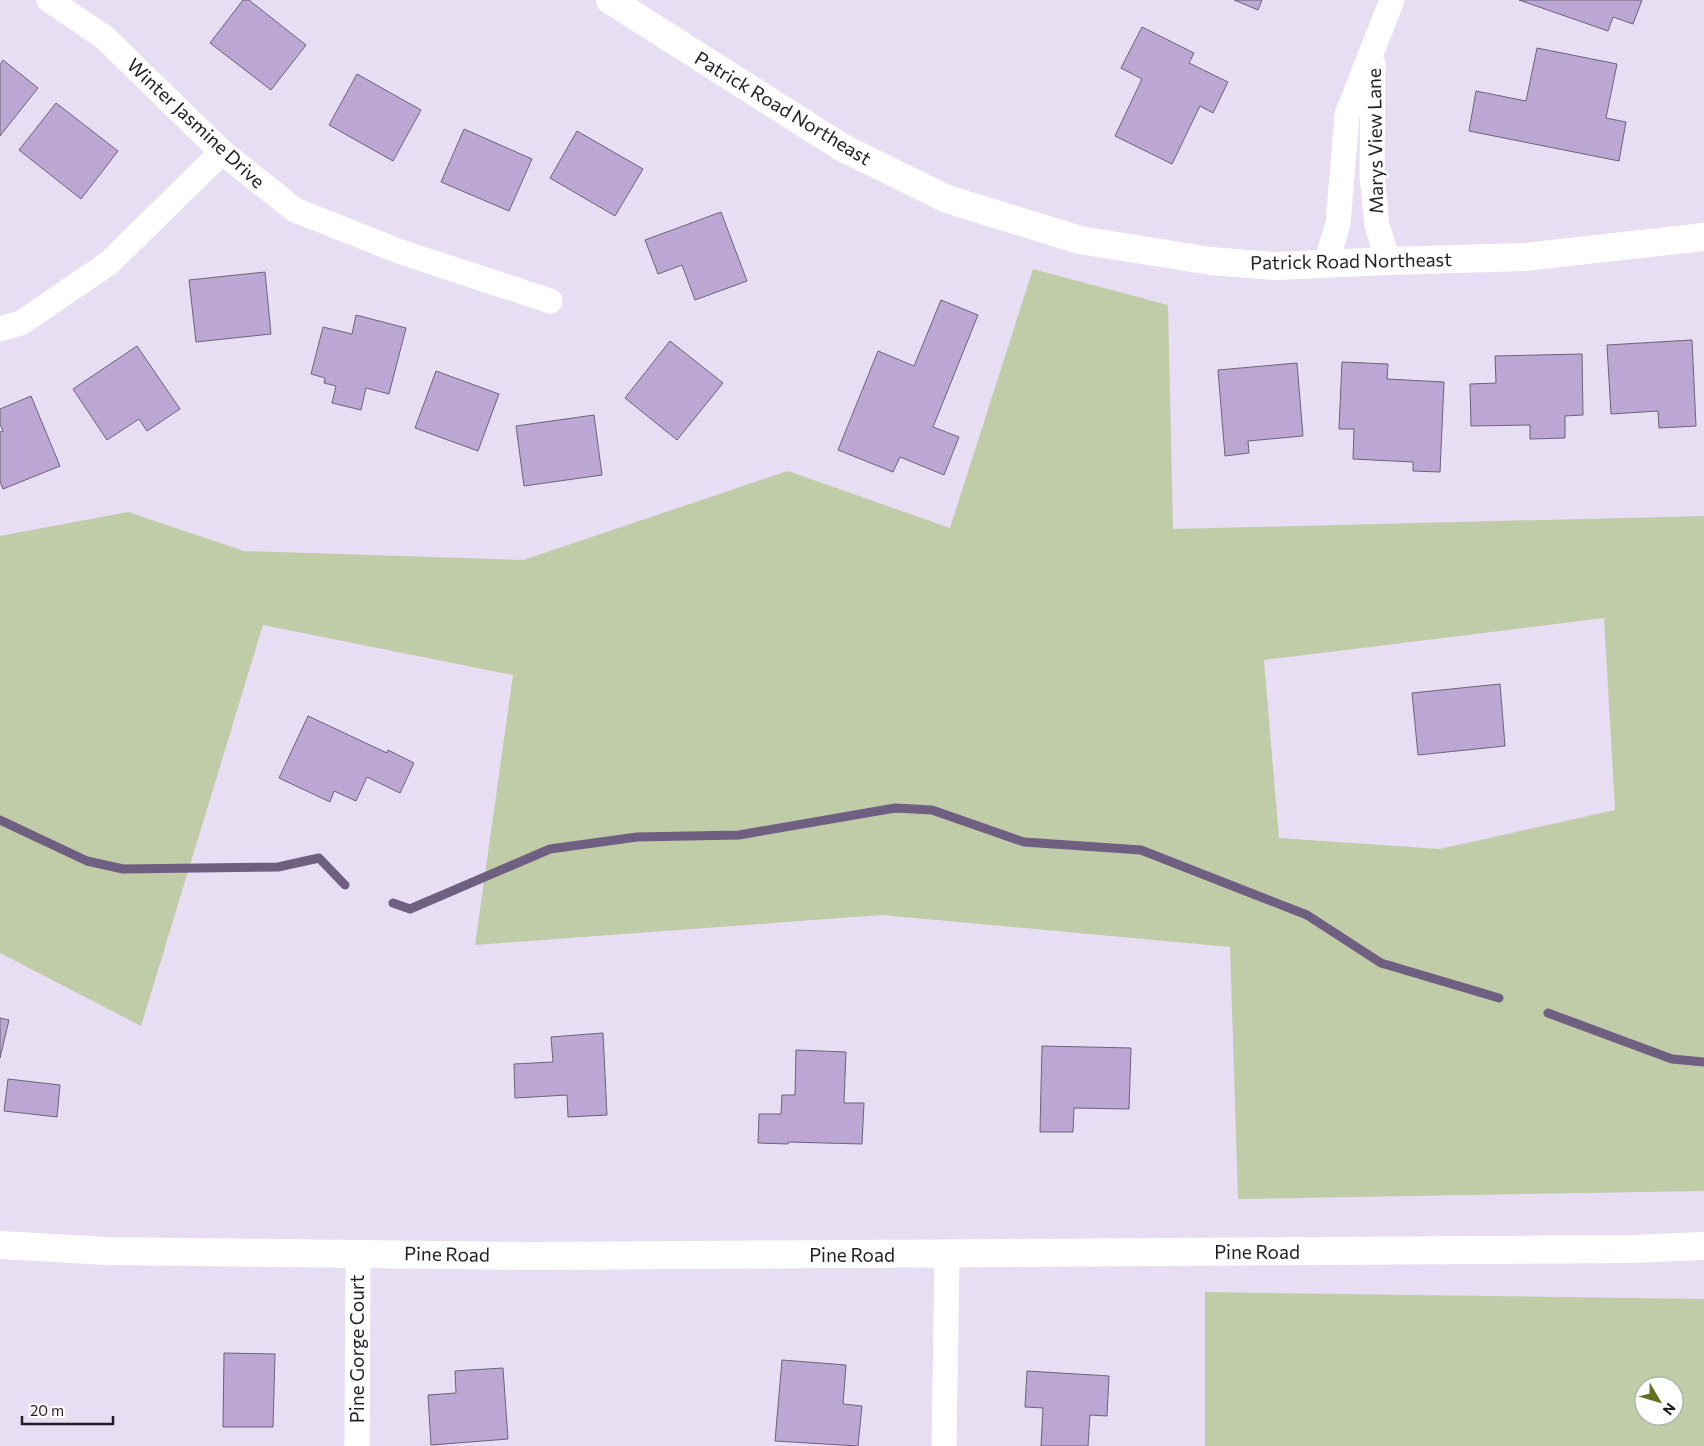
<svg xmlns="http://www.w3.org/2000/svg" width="1704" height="1446" viewBox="0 0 1704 1446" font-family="Commissioner,sans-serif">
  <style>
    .green { fill: #c0cba8; fill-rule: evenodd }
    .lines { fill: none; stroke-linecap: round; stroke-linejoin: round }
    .stream { stroke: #6f5f80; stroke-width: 9 }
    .building { fill: #bca6d4; stroke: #6b6375 }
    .minor { stroke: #fff; stroke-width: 25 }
    .tertiary { stroke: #fff; stroke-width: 28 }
    .labels { text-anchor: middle; stroke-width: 4.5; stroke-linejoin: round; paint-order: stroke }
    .street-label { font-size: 19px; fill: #201d24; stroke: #fff }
  </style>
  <rect width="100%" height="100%" fill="#e8def3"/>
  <path class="green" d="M 1033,269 L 1168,305 L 1173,529 L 1704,516 L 1704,1191 L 1238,1199 L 1230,947 L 882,915 L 475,945 L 513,675 L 263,625 L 141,1026 L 0,953 L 0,536 L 128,512 L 244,551 L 523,560 L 788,471 L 950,528 ZM 1604,618 L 1615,810 L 1440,849 L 1279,838 L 1264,660 Z
    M 1205,1292 L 1704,1299 L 1704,1446 L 1205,1446 ZM 1644,1386 L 1674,1386 L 1674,1416 L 1644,1416 Z"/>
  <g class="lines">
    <path class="stream" d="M 0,820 L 87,861 L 123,869 L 278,867 L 319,858 L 345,885
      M 393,903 L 410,909 L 550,849 L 637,837 L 739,835 L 895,808 L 932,810 L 1024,842 L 1141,850 L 1307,915 L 1381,963 L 1499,998
      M 1548,1013 L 1672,1059 L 1704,1062"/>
  </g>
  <path class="building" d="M 243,0 L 249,0 L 306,45 L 271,90 L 210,43 Z
    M 1234,0 L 1262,0 L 1258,10 Z
    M 1519,0 L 1642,0 L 1633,24 L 1613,17 L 1608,31 Z
    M 1142,27 L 1194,53 L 1189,63 L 1228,82 L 1213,113 L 1200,106 L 1172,164 L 1115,136 L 1142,79 L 1121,68 Z
    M 1537,48 L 1617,64 L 1606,118 L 1626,122 L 1619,161 L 1469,131 L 1476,91 L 1526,101 Z
    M 3,60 L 38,88 L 0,136 L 0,65 Z
    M 357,74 L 421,110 L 393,161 L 329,125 Z
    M 56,103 L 118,151 L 81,199 L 19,150 Z
    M 464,129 L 532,159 L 509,211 L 441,182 Z
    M 577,131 L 643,169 L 615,216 L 550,178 Z
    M 721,212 L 747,281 L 695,300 L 682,265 L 658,274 L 645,240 Z
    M 265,272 L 271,334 L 196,342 L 189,280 Z
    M 941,300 L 978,315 L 933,427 L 959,437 L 944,475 L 900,457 L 893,472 L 838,450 L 878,351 L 914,366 Z
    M 356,315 L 406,328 L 389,394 L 366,388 L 361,410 L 332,403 L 336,386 L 324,383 L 325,378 L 311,374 L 323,327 L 352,334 Z
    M 1692,340 L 1696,426 L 1659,428 L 1658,411 L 1611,414 L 1607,345 Z
    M 670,341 L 723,383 L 677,440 L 625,398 Z
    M 137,346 L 180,409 L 147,431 L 139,419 L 107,440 L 73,389 Z
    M 1582,354 L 1583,415 L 1565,416 L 1565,438 L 1530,439 L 1530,425 L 1471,426 L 1470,384 L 1496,383 L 1495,356 Z
    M 1342,362 L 1388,364 L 1387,379 L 1444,382 L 1440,472 L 1413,471 L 1413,462 L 1353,459 L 1354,429 L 1339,429 Z
    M 1297,363 L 1303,436 L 1248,441 L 1249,453 L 1225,456 L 1218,370 Z
    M 436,371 L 499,394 L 478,451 L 415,428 Z
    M 31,396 L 60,466 L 3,489 L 0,481 L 0,432 L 3,431 L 0,424 L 0,409 Z
    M 594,415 L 602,475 L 524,486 L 516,426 Z
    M 1500,684 L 1505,746 L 1418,755 L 1412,693 Z
    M 308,716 L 387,753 L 388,750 L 414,763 L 400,793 L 367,777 L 356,801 L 334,791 L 330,802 L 279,778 Z
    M 0,1018 L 9,1020 L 0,1058 Z
    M 603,1033 L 607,1115 L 568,1117 L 567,1095 L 515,1098 L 514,1064 L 553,1062 L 551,1037 Z
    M 1042,1046 L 1131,1048 L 1129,1109 L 1074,1108 L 1073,1132 L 1040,1132 Z
    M 796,1050 L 846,1052 L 844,1103 L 864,1103 L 862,1144 L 789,1142 L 788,1144 L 758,1143 L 759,1114 L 781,1114 L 782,1095 L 795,1095 Z
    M 8,1079 L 60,1085 L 57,1117 L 4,1111 Z
    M 224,1353 L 275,1354 L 273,1427 L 223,1427 Z
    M 782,1360 L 846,1365 L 843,1404 L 862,1406 L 858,1446 L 775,1441 Z
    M 503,1368 L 508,1439 L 431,1445 L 428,1395 L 456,1393 L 455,1371 Z
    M 1027,1371 L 1109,1376 L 1107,1416 L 1090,1415 L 1088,1446 L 1041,1446 L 1043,1408 L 1025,1407 Z"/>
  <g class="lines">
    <path class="minor" d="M 49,0 L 104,37 L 222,152 L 295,210 L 401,252 L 550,301
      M 1373,64 L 1372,176 L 1377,225 L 1388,261
      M 1326,263 L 1338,224 L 1347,115 L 1392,0
      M 0,329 L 21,323 L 109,263 L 222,152
      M 357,1446 L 358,1253
      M 944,1446 L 947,1254"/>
    <path class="tertiary" d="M 610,0 L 843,148 L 947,199 L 1080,240 L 1211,261 L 1275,266 L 1388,261 L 1524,257 L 1704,237
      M 0,1245 L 107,1251 L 534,1256 L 1632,1249 L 1704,1246"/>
  </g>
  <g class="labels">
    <g class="street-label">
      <text transform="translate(783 108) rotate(31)" y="7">Patrick Road Northeast</text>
      <text transform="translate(196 123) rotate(43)" y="7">Winter Jasmine Drive</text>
      <text transform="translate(1375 141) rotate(-91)" y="7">Marys View Lane</text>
      <text transform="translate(1351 261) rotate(-1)" y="7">Patrick Road Northeast</text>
      <text x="1257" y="1259">Pine Road</text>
      <text transform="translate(447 1254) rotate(1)" y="7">Pine Road</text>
      <text x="852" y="1262">Pine Road</text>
      <text transform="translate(357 1349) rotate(-90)" y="7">Pine Gorge Court</text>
    </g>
  </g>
  <g transform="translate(1659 1401) rotate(128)"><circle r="24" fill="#ffffff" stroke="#a6a5a7"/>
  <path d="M0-4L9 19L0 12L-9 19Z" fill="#607221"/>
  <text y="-8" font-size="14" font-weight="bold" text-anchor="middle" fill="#201d24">N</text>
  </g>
  <path d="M22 1416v8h91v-8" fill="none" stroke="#201d24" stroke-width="2.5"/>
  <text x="30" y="1416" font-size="15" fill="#201d24" stroke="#ffffff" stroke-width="4" paint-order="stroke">20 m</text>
</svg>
